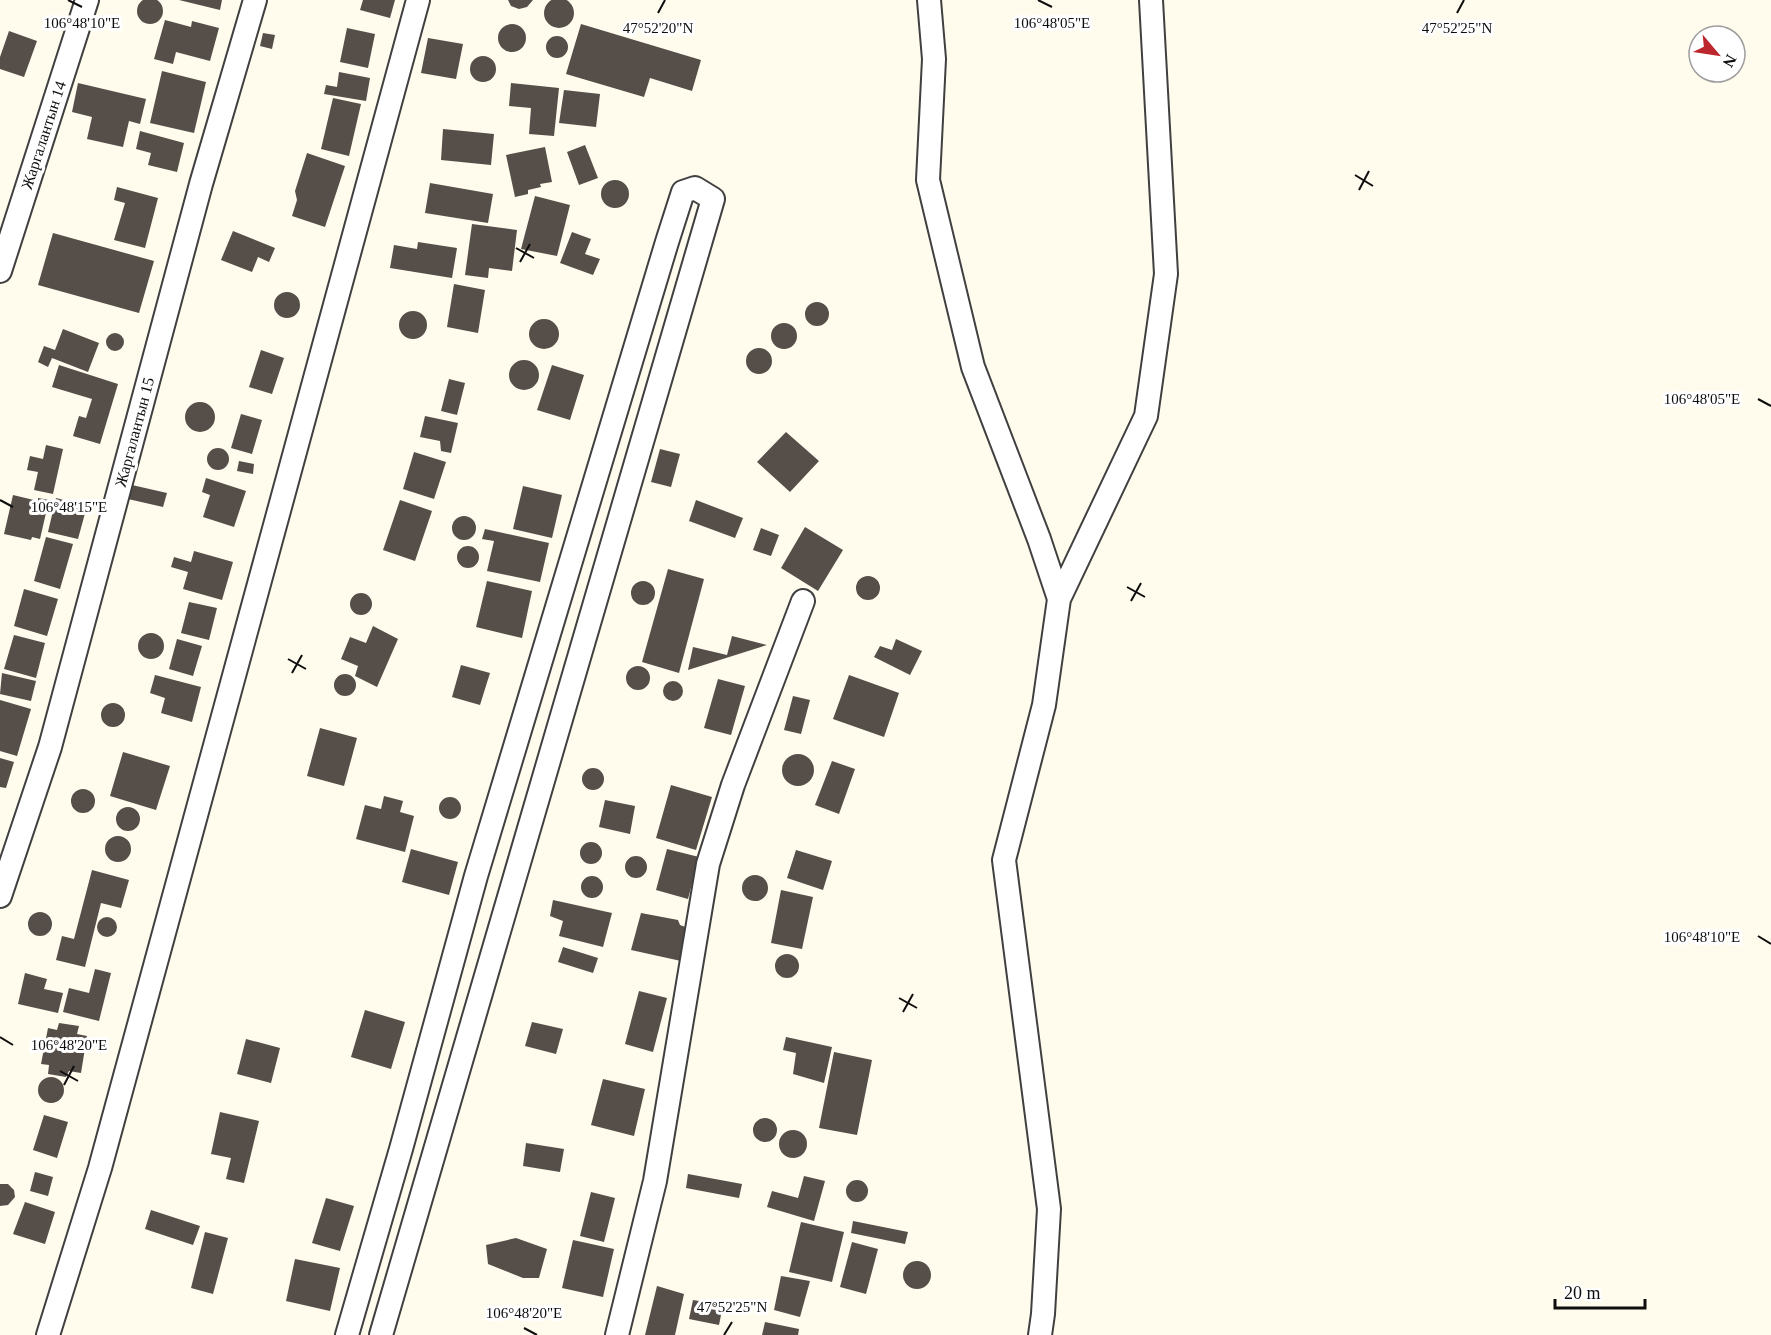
<svg xmlns="http://www.w3.org/2000/svg" width="1771" height="1335" viewBox="0 0 1771 1335" font-family="Georgia,serif">
  <style>
    .building { fill: #564e49 }
    .lines { fill: none; stroke-linecap: round; stroke-linejoin: round }
    .minor-casing { stroke: #404040; stroke-width: 26 }
    .minor { stroke: #fff; stroke-width: 22 }
    .ticks { fill: none; stroke: #0d0d0d; stroke-width: 2 }
    .labels { text-anchor: middle; stroke-width: 6; stroke-linejoin: round; paint-order: stroke }
    .street-label { font-size: 16px; fill: #0d0d0d; stroke: #fff }
    .ticks-label { font-size: 15px; text-anchor: middle; fill: #0d0d0d; stroke: #fff; stroke-width: 6; stroke-linejoin: round; paint-order: stroke }
  </style>
  <rect width="100%" height="100%" fill="#fffbed"/>
  <path class="building" d="M137 11a13 13 0 1 1 26 0a13 13 0 1 1-26 0Z
    M544 13a15 15 0 1 1 30 0a15 15 0 1 1-30 0Z
    M 179,0 L 222,0 L 220,10 Z
    M 363,0 L 395,0 L 390,18 L 360,10 Z
    M 508,0 L 533,0 L 527,7 L 519,9 L 511,6 Z
    M 165,20 L 191,27 L 192,21 L 219,28 L 210,61 L 176,52 L 173,64 L 154,59 Z
    M 581,24 L 701,60 L 692,91 L 650,78 L 644,97 L 566,74 Z
    M498 38a14 14 0 1 1 28 0a14 14 0 1 1-28 0Z
    M 347,28 L 375,34 L 368,68 L 340,62 Z
    M 9,31 L 37,41 L 24,77 L 0,69 L 0,57 Z
    M 263,33 L 275,35 L 272,49 L 260,46 Z
    M546 47a11 11 0 1 1 22 0a11 11 0 1 1-22 0Z
    M 428,38 L 463,44 L 456,79 L 421,73 Z
    M470 69a13 13 0 1 1 26 0a13 13 0 1 1-26 0Z
    M 162,71 L 206,82 L 194,133 L 150,123 Z
    M 339,72 L 370,78 L 366,101 L 324,94 L 326,85 L 337,87 Z
    M 78,83 L 146,99 L 140,124 L 129,121 L 123,147 L 87,139 L 92,117 L 72,112 Z
    M 511,83 L 559,88 L 554,136 L 529,134 L 531,108 L 509,106 Z
    M 564,90 L 600,94 L 596,127 L 559,123 Z
    M 333,98 L 361,104 L 349,156 L 321,149 Z
    M 443,129 L 494,134 L 491,165 L 441,160 Z
    M 140,131 L 184,143 L 177,172 L 148,165 L 151,153 L 136,149 Z
    M 585,145 L 598,178 L 579,185 L 567,152 Z
    M 545,147 L 552,182 L 540,184 L 541,187 L 528,190 L 528,194 L 515,197 L 506,155 Z
    M 307,153 L 345,166 L 325,227 L 292,216 L 297,200 L 295,191 Z
    M601 194a14 14 0 1 1 28 0a14 14 0 1 1-28 0Z
    M 430,183 L 493,194 L 488,223 L 425,213 Z
    M 117,187 L 158,198 L 145,248 L 114,240 L 125,203 L 114,200 Z
    M 535,196 L 570,205 L 557,256 L 521,249 Z
    M 472,224 L 517,230 L 512,271 L 489,268 L 488,278 L 465,275 Z
    M 233,231 L 275,248 L 269,262 L 258,257 L 252,272 L 221,260 Z
    M 572,232 L 591,239 L 585,254 L 600,259 L 593,275 L 560,263 Z
    M 53,233 L 154,261 L 139,313 L 38,285 Z
    M 418,242 L 457,248 L 452,278 L 390,268 L 394,245 L 417,249 Z
    M 454,284 L 485,290 L 478,333 L 447,327 Z
    M274 305a13 13 0 1 1 26 0a13 13 0 1 1-26 0Z
    M805 314a12 12 0 1 1 24 0a12 12 0 1 1-24 0Z
    M399 325a14 14 0 1 1 28 0a14 14 0 1 1-28 0Z
    M529 334a15 15 0 1 1 30 0a15 15 0 1 1-30 0Z
    M771 336a13 13 0 1 1 26 0a13 13 0 1 1-26 0Z
    M 63,329 L 99,343 L 88,372 L 52,358 L 48,367 L 38,362 L 44,346 L 55,350 Z
    M106 342a9 9 0 1 1 18 0a9 9 0 1 1-18 0Z
    M746 361a13 13 0 1 1 26 0a13 13 0 1 1-26 0Z
    M 261,350 L 284,358 L 272,394 L 249,387 Z
    M509 375a15 15 0 1 1 30 0a15 15 0 1 1-30 0Z
    M 59,365 L 118,384 L 100,444 L 73,436 L 79,416 L 86,418 L 92,399 L 52,387 Z
    M 552,365 L 584,375 L 570,420 L 537,410 Z
    M 449,379 L 465,383 L 457,415 L 441,411 Z
    M185 417a15 15 0 1 1 30 0a15 15 0 1 1-30 0Z
    M 241,414 L 262,420 L 252,454 L 231,448 Z
    M 425,416 L 458,423 L 451,453 L 441,451 L 440,441 L 420,437 Z
    M 786,432 L 819,461 L 790,492 L 757,462 Z
    M 46,445 L 63,449 L 53,494 L 34,490 L 38,472 L 27,470 L 30,456 L 43,459 Z
    M207 459a11 11 0 1 1 22 0a11 11 0 1 1-22 0Z
    M 660,449 L 680,454 L 671,487 L 651,482 Z
    M 414,452 L 446,462 L 434,499 L 403,489 Z
    M 239,461 L 254,464 L 253,474 L 237,471 Z
    M 206,478 L 246,491 L 234,527 L 203,517 L 210,495 L 202,492 Z
    M 132,485 L 167,493 L 163,507 L 128,499 Z
    M 523,486 L 562,495 L 552,538 L 513,529 Z
    M 13,495 L 38,501 L 38,498 L 49,500 L 40,539 L 32,537 L 31,540 L 4,534 Z
    M 56,498 L 87,506 L 78,539 L 48,532 Z
    M 400,500 L 432,511 L 415,561 L 383,550 Z
    M 696,500 L 743,518 L 735,538 L 689,521 Z
    M452 528a12 12 0 1 1 24 0a12 12 0 1 1-24 0Z
    M 805,527 L 843,550 L 818,591 L 781,568 Z
    M 761,528 L 779,535 L 771,556 L 753,550 Z
    M 485,529 L 549,543 L 540,582 L 487,571 L 494,541 L 482,539 Z
    M 46,537 L 73,544 L 60,589 L 34,581 Z
    M457 557a11 11 0 1 1 22 0a11 11 0 1 1-22 0Z
    M 194,551 L 233,562 L 222,600 L 183,589 L 188,572 L 171,567 L 174,557 L 191,562 Z
    M 668,569 L 704,579 L 679,673 L 642,662 Z
    M856 588a12 12 0 1 1 24 0a12 12 0 1 1-24 0Z
    M 487,581 L 532,591 L 522,638 L 476,627 Z
    M631 593a12 12 0 1 1 24 0a12 12 0 1 1-24 0Z
    M 24,589 L 58,599 L 47,636 L 14,626 Z
    M350 604a11 11 0 1 1 22 0a11 11 0 1 1-22 0Z
    M 189,602 L 217,608 L 209,640 L 181,633 Z
    M 373,626 L 398,639 L 377,687 L 355,676 L 358,666 L 341,659 L 350,637 L 366,643 Z
    M138 646a13 13 0 1 1 26 0a13 13 0 1 1-26 0Z
    M 14,635 L 45,643 L 36,678 L 4,669 Z
    M 732,636 L 767,645 L 688,670 L 693,647 L 727,655 Z
    M 177,639 L 202,646 L 193,676 L 169,669 Z
    M 896,639 L 922,651 L 910,675 L 874,657 L 880,646 L 892,650 Z
    M 461,665 L 490,673 L 480,705 L 452,697 Z
    M626 678a12 12 0 1 1 24 0a12 12 0 1 1-24 0Z
    M 2,673 L 36,681 L 31,701 L 0,694 Z
    M334 685a11 11 0 1 1 22 0a11 11 0 1 1-22 0Z
    M 155,675 L 201,687 L 192,722 L 161,713 L 165,698 L 150,693 Z
    M 849,675 L 899,693 L 884,737 L 833,719 Z
    M 718,679 L 745,686 L 731,735 L 704,728 Z
    M663 691a10 10 0 1 1 20 0a10 10 0 1 1-20 0Z
    M 793,696 L 810,700 L 801,734 L 784,730 Z
    M 0,700 L 31,709 L 17,756 L 0,751 Z
    M101 715a12 12 0 1 1 24 0a12 12 0 1 1-24 0Z
    M 320,728 L 357,738 L 344,786 L 307,776 Z
    M 123,752 L 170,766 L 156,810 L 110,796 Z
    M782 770a16 16 0 1 1 32 0a16 16 0 1 1-32 0Z
    M 0,758 L 14,762 L 6,788 L 0,787 Z
    M 832,761 L 855,769 L 839,814 L 815,805 Z
    M582 779a11 11 0 1 1 22 0a11 11 0 1 1-22 0Z
    M 671,785 L 712,797 L 696,850 L 656,838 Z
    M71 801a12 12 0 1 1 24 0a12 12 0 1 1-24 0Z
    M 384,796 L 403,801 L 400,812 L 414,816 L 405,852 L 356,839 L 365,805 L 381,809 Z
    M439 808a11 11 0 1 1 22 0a11 11 0 1 1-22 0Z
    M 605,800 L 635,806 L 630,834 L 599,827 Z
    M116 819a12 12 0 1 1 24 0a12 12 0 1 1-24 0Z
    M105 849a13 13 0 1 1 26 0a13 13 0 1 1-26 0Z
    M580 853a11 11 0 1 1 22 0a11 11 0 1 1-22 0Z
    M 411,849 L 458,862 L 449,895 L 402,882 Z
    M 667,849 L 699,857 L 688,899 L 656,890 Z
    M 796,850 L 832,861 L 823,890 L 787,878 Z
    M625 867a11 11 0 1 1 22 0a11 11 0 1 1-22 0Z
    M 92,870 L 129,880 L 121,908 L 101,903 L 85,967 L 56,960 L 62,936 L 74,939 Z
    M742 888a13 13 0 1 1 26 0a13 13 0 1 1-26 0Z
    M581 887a11 11 0 1 1 22 0a11 11 0 1 1-22 0Z
    M 781,890 L 813,897 L 802,949 L 771,943 Z
    M 553,900 L 612,913 L 603,947 L 559,936 L 563,921 L 550,916 Z
    M28 924a12 12 0 1 1 24 0a12 12 0 1 1-24 0Z
    M 641,913 L 678,920 L 680,925 L 688,928 L 681,961 L 631,950 Z
    M97 927a10 10 0 1 1 20 0a10 10 0 1 1-20 0Z
    M 563,947 L 598,958 L 593,973 L 558,962 Z
    M775 966a12 12 0 1 1 24 0a12 12 0 1 1-24 0Z
    M 95,969 L 111,973 L 99,1021 L 63,1012 L 69,988 L 89,993 Z
    M 25,973 L 47,979 L 44,989 L 63,993 L 58,1013 L 18,1004 Z
    M 639,991 L 667,998 L 653,1052 L 625,1044 Z
    M 365,1010 L 405,1022 L 391,1069 L 351,1057 Z
    M 532,1022 L 563,1029 L 556,1054 L 525,1046 Z
    M 59,1023 L 79,1026 L 77,1034 L 87,1036 L 81,1073 L 69,1071 L 66,1077 L 48,1074 L 49,1065 L 41,1064 L 48,1028 L 57,1030 Z
    M 786,1037 L 832,1047 L 824,1083 L 793,1074 L 796,1053 L 783,1050 Z
    M 246,1039 L 280,1048 L 271,1083 L 237,1074 Z
    M 834,1052 L 872,1060 L 857,1135 L 819,1128 Z
    M38 1090a13 13 0 1 1 26 0a13 13 0 1 1-26 0Z
    M 603,1079 L 645,1089 L 634,1136 L 591,1125 Z
    M 220,1112 L 259,1121 L 244,1183 L 226,1179 L 231,1158 L 211,1154 Z
    M 44,1115 L 68,1122 L 57,1158 L 33,1150 Z
    M753 1130a12 12 0 1 1 24 0a12 12 0 1 1-24 0Z
    M779 1144a14 14 0 1 1 28 0a14 14 0 1 1-28 0Z
    M 526,1143 L 564,1149 L 560,1172 L 523,1166 Z
    M 35,1172 L 53,1177 L 48,1196 L 30,1191 Z
    M 688,1174 L 742,1184 L 739,1198 L 686,1188 Z
    M 804,1176 L 825,1181 L 814,1221 L 767,1207 L 772,1191 L 798,1198 Z
    M846 1191a11 11 0 1 1 22 0a11 11 0 1 1-22 0Z
    M 0,1184 L 8,1184 L 14,1190 L 15,1197 L 8,1205 L 0,1206 Z
    M 591,1192 L 615,1198 L 604,1242 L 580,1236 Z
    M 326,1198 L 354,1206 L 340,1251 L 312,1243 Z
    M 25,1202 L 55,1212 L 45,1244 L 13,1234 Z
    M 151,1210 L 200,1226 L 193,1245 L 145,1229 Z
    M 853,1221 L 908,1232 L 905,1244 L 851,1233 Z
    M 801,1222 L 844,1232 L 832,1282 L 789,1272 Z
    M 205,1232 L 228,1238 L 213,1294 L 191,1288 Z
    M 516,1238 L 547,1249 L 539,1278 L 523,1278 L 488,1264 L 486,1245 Z
    M 573,1240 L 614,1249 L 603,1297 L 562,1288 Z
    M 852,1242 L 878,1249 L 866,1294 L 840,1287 Z
    M 295,1259 L 340,1268 L 330,1311 L 286,1301 Z
    M903 1275a14 14 0 1 1 28 0a14 14 0 1 1-28 0Z
    M 781,1276 L 810,1281 L 800,1317 L 774,1310 Z
    M 657,1286 L 684,1294 L 675,1335 L 645,1335 Z
    M 693,1300 L 723,1305 L 719,1325 L 689,1319 Z
    M 765,1322 L 799,1329 L 798,1335 L 762,1335 Z"/>
  <g class="lines">
    <defs>
      <path id="minor" d="M 929,0 L 934,59 L 928,180 L 973,367 L 1039,539 L 1059,599 L 1044,705 L 1004,860 L 1049,1209 L 1043,1314 L 1040,1335
        M 0,271 L 87,0
        M 1059,599 L 1146,416 L 1166,274 L 1151,0
        M 0,896 L 50,747 L 201,184 L 255,0
        M 48,1335 L 100,1168 L 418,0
        M 347,1335 L 401,1149 L 476,876 L 667,242 L 683,192 L 695,188 L 713,199 L 381,1335
        M 617,1335 L 655,1181 L 708,864 L 733,785 L 803,601"/>
    </defs>
    <use href="#minor" class="minor-casing"/>
    <use href="#minor" class="minor"/>
  </g>
  <path class="ticks" d="M 68,0 L 82,7M 1038,0 L 1052,7M 658,13 L 665,0M 1457,13 L 1464,0M 1355,175 L 1373,186M 1359,190 L 1369,171M 516,248 L 534,258M 520,262 L 530,244M 1758,399 L 1771,406M 0,500 L 13,507M 1127,587 L 1145,597M 1131,601 L 1141,583M 288,659 L 306,669M 292,673 L 302,655M 1758,936 L 1771,944M 899,998 L 917,1008M 903,1012 L 913,994M 0,1037 L 13,1045M 60,1071 L 78,1081M 64,1085 L 74,1066M 524,1328 L 537,1335M 724,1335 L 732,1322"/>
  <g class="labels">
    <g class="street-label">
      <text transform="translate(43 135) rotate(-72)" y="6">Жаргалантын 14</text>
      <text transform="translate(134 432) rotate(-75)" y="6">Жаргалантын 15</text>
    </g>
  </g>
  <g class="ticks-label">
    <text x="82" y="28">106°48'10"E</text>
    <text x="1052" y="28">106°48'05"E</text>
    <text x="658" y="33">47°52'20"N</text>
    <text x="1457" y="33">47°52'25"N</text>
    <text x="1702" y="404">106°48'05"E</text>
    <text x="69" y="512">106°48'15"E</text>
    <text x="1702" y="942">106°48'10"E</text>
    <text x="69" y="1050">106°48'20"E</text>
    <text x="732" y="1312">47°52'25"N</text>
    <text x="524" y="1318">106°48'20"E</text>
  </g>
  <g transform="translate(1717 54) rotate(119)"><circle r="28" fill="#ffffff" stroke="#9e9e9e" stroke-width="1.5"/>
  <path d="M0-4.5L10 22L0 15L-10 22Z" fill="#bc262d"/>
  <text y="-9" font-size="16" font-weight="bold" text-anchor="middle" fill="#0d0d0d">N</text>
  </g>
  <path d="M1555 1299v9h90v-9" fill="none" stroke="#0d0d0d" stroke-width="3"/>
  <text x="1564" y="1299" font-size="18" fill="#0d0d0d" stroke="#ffffff" stroke-width="4.5" paint-order="stroke">20 m</text>
</svg>
